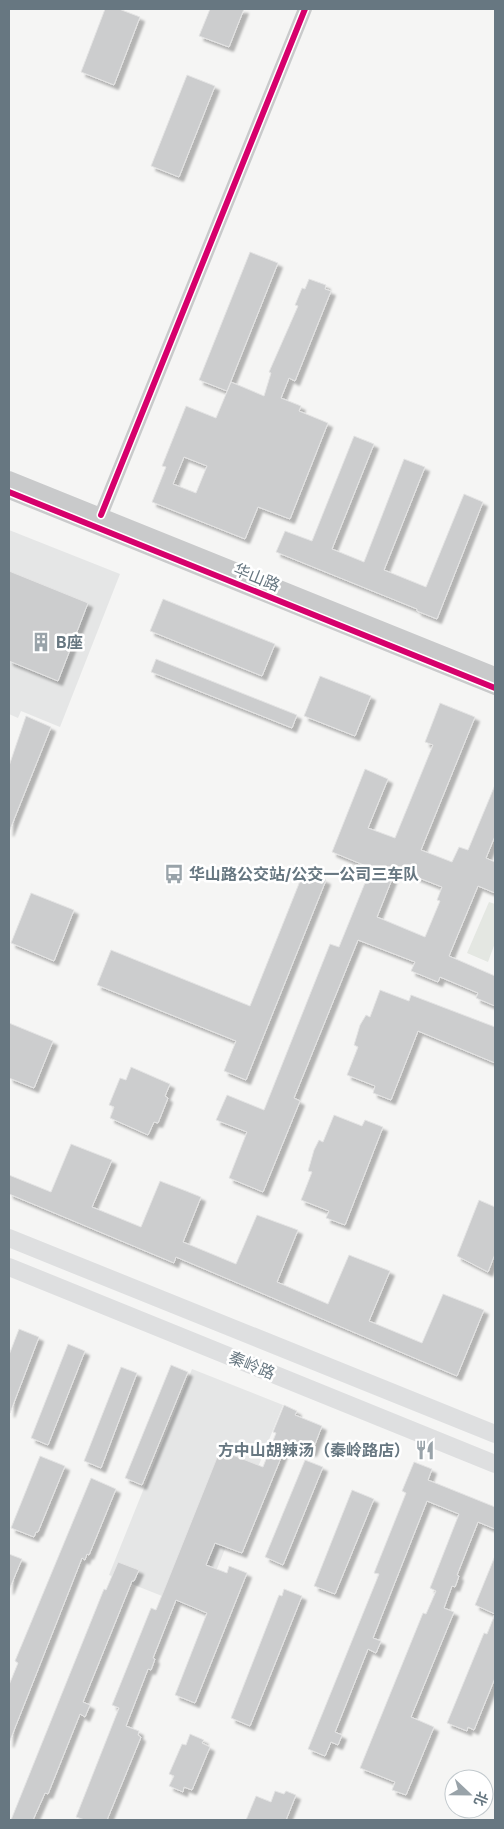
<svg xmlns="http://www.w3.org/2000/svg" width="504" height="1829" viewBox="0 0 504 1829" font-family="Inter,'Noto Sans SC',sans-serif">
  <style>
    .built { fill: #e5e6e6 }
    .green { fill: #e4e7e2 }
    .building { fill: #cccdce; stroke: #e4e4e4; fill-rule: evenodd; filter: url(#shadow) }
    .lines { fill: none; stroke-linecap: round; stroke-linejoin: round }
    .minor { stroke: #c9cacb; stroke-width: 14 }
    .major { stroke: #dedfe0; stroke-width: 18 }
    .cycleway-casing { stroke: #fff; stroke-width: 9 }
    .cycleway { stroke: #d6006c; stroke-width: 6 }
    .labels { text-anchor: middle; stroke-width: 5; stroke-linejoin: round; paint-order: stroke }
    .street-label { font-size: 16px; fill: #677781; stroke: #fff }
    .poi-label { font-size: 16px; font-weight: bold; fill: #677781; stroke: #fff; text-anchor: start }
  </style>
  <defs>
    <filter id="shadow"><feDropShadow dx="4.5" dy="4.5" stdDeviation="1" flood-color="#0004"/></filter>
  </defs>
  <rect width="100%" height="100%" fill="#f5f5f4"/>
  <path class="built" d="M 9,530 L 120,574 L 60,727 L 21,711 L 18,718 L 9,714 Z
    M 192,1369 L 283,1405 L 200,1611 L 109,1575 Z"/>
  <path class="green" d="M 489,902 L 495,904 L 495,943 L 488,962 L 467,953 Z"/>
  <path class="building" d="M 105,9 L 119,9 L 140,17 L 114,85 L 81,72 Z
    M 210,9 L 244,9 L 229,47 L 199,36 Z
    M 187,75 L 215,86 L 179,177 L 151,166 Z
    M 250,252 L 278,263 L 227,391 L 199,380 Z
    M 309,279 L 326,285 L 325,289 L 331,291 L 295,381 L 289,378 L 281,398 L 301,406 L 299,411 L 328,423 L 290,519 L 258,507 L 245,539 L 152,502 L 166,467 L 162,466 L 186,406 L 216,418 L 231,382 L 264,396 L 271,373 L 269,372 L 298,306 L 295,305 L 302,288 L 305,289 ZM 184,457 L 207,466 L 196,493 L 173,484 Z
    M 354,436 L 374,444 L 332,549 L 364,562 L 404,459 L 425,467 L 384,570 L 426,587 L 464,494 L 483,502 L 437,619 L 417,611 L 417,609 L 276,552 L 285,531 L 312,541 Z
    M 9,571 L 88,603 L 58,681 L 9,661 Z
    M 163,599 L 275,644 L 262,676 L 150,631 Z
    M 156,659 L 297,715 L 292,728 L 151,672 Z
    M 320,676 L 371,696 L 355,736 L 304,716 Z
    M 440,703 L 475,717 L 421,850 L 452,862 L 459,847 L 468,850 L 495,785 L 495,836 L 486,858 L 495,862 L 495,893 L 478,886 L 449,956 L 495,976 L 495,1006 L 476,998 L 478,993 L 440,977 L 438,982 L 411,971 L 415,962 L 358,940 L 294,1098 L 300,1101 L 263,1192 L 229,1178 L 247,1132 L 216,1120 L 227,1095 L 264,1110 L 330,944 L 339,947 L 371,868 L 332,852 L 365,769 L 388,779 L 368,828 L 395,838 L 433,745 L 425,742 ZM 396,869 L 442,887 L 437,900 L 440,901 L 425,937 L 377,917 Z
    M 26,716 L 51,727 L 9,832 L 9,766 Z
    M 304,871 L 326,880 L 246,1080 L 224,1071 L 236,1041 L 97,985 L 111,950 L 250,1006 Z
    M 31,893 L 74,910 L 54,961 L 11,943 Z
    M 380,990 L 409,1001 L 411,995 L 495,1027 L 495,1063 L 418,1031 L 391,1100 L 373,1093 L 375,1086 L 347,1075 L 358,1047 L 354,1045 L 360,1025 L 366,1015 L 370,1017 Z
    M 9,1023 L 53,1041 L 34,1088 L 9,1078 Z
    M 131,1067 L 170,1084 L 165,1096 L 168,1098 L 158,1123 L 154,1122 L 148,1135 L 110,1118 L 114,1107 L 109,1105 L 120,1078 L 126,1080 Z
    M 334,1115 L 362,1126 L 365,1120 L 383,1127 L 345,1225 L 326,1218 L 329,1211 L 301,1200 L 312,1172 L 308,1171 L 314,1150 L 319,1140 L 323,1142 Z
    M 71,1144 L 112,1160 L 92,1207 L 141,1227 L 160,1181 L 186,1191 L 201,1197 L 183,1242 L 236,1264 L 257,1215 L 298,1230 L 277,1282 L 328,1304 L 349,1255 L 390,1271 L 369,1321 L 422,1343 L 443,1294 L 484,1310 L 457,1376 L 176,1257 L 174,1263 L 9,1194 L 9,1175 L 51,1192 Z
    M 479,1200 L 495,1207 L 495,1254 L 488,1272 L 457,1256 Z
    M 19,1329 L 39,1337 L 10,1413 L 9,1355 Z
    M 68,1344 L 85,1351 L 48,1445 L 31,1438 Z
    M 171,1365 L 188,1372 L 142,1485 L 125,1478 Z
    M 121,1367 L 137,1373 L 101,1468 L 84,1461 Z
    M 284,1405 L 297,1411 L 295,1415 L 322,1426 L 312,1452 L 287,1443 L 242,1553 L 215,1543 L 206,1565 L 227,1573 L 229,1566 L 247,1573 L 195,1703 L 175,1695 L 207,1613 L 176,1600 L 153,1658 L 155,1659 L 151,1670 L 148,1669 L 126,1726 L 139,1731 L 138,1735 L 141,1737 L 107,1820 L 85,1820 L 76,1817 L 119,1708 L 112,1705 L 151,1608 L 156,1610 L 220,1450 L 263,1467 L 276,1433 L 273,1432 Z
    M 40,1456 L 65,1466 L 38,1532 L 36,1532 L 34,1537 L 11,1528 Z
    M 305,1460 L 323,1467 L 283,1565 L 265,1557 Z
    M 414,1462 L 432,1469 L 428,1480 L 495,1507 L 495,1529 L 478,1522 L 457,1575 L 459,1576 L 455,1587 L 452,1586 L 444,1608 L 454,1612 L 411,1717 L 434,1727 L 406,1795 L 392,1790 L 395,1782 L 360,1768 L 423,1613 L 426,1614 L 436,1591 L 430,1588 L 459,1514 L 427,1501 L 373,1638 L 381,1641 L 376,1653 L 368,1649 L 335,1732 L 342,1735 L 338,1745 L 331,1742 L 325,1756 L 308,1749 L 379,1574 L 374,1573 L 406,1493 L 402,1491 Z
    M 91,1478 L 116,1489 L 89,1555 L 87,1554 L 85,1560 L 82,1558 L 9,1743 L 9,1685 L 18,1663 L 15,1661 Z
    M 352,1490 L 374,1499 L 335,1594 L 314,1586 Z
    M 9,1554 L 22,1559 L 9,1590 Z
    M 495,1556 L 495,1614 L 475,1605 Z
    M 118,1562 L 139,1570 L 134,1581 L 132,1581 L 83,1702 L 90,1705 L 85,1717 L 80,1714 L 48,1794 L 45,1793 L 33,1820 L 11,1820 L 104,1589 L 106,1590 Z
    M 284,1589 L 302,1596 L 250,1726 L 231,1718 L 279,1595 L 282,1596 Z
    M 495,1614 L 495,1678 L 474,1730 L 468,1727 L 467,1731 L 447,1723 L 484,1633 L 487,1634 Z
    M 190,1734 L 204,1740 L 202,1743 L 210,1747 L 192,1790 L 184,1787 L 183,1792 L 169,1786 L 174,1776 L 169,1774 L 182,1744 L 186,1745 Z
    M 275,1791 L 284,1794 L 286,1791 L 296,1795 L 286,1820 L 246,1820 L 256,1796 L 271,1802 Z"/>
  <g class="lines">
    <path class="minor" d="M 9,478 L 495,674
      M 9,492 L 495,688
      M 101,515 L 305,9"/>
    <path class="major" d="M 9,1238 L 495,1434
      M 9,1267 L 495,1464"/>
    <defs>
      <path id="cycleway" d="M 9,492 L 495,688
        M 101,515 L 305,9"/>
    </defs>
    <use href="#cycleway" class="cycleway-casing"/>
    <use href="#cycleway" class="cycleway"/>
  </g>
  <defs>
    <symbol id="building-bare" viewBox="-9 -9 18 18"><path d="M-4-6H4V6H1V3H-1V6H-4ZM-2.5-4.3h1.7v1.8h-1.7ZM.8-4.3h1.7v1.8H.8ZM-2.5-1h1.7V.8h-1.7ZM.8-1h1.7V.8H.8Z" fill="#99a3a9" stroke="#fff" stroke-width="2.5" paint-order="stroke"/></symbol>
    <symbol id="bus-bare" viewBox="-9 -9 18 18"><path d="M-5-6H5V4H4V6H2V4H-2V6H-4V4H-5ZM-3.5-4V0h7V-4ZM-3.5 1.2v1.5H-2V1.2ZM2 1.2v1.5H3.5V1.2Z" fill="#99a3a9" stroke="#fff" stroke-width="2.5" paint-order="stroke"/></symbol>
    <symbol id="restaurant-bare" viewBox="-9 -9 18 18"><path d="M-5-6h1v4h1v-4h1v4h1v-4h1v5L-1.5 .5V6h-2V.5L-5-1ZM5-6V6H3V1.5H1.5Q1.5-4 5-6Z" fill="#99a3a9" stroke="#fff" stroke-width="2.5" paint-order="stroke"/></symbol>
  </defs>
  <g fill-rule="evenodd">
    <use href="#building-bare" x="27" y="628" width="28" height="28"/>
    <use href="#bus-bare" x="160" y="860" width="28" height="28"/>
    <use href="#restaurant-bare" x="411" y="1436" width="28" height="28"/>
  </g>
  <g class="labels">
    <g class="street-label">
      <text transform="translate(257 577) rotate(22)" y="6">华山路</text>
      <text transform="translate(252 1365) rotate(22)" y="6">秦岭路</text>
    </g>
    <g class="poi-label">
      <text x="56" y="648">B座</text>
      <text x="189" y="880">华山路公交站/公交一公司三车队</text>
      <text x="410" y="1456" text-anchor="end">方中山胡辣汤（秦岭路店）</text>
    </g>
  </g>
  <rect width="504" height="1829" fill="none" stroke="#677781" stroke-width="20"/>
  <g transform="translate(469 1794) rotate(112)"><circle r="24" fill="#ffffff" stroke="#c2c9cd"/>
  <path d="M0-4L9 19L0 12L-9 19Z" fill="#99a3a9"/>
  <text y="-8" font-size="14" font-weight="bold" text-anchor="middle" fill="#677781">北</text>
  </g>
</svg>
